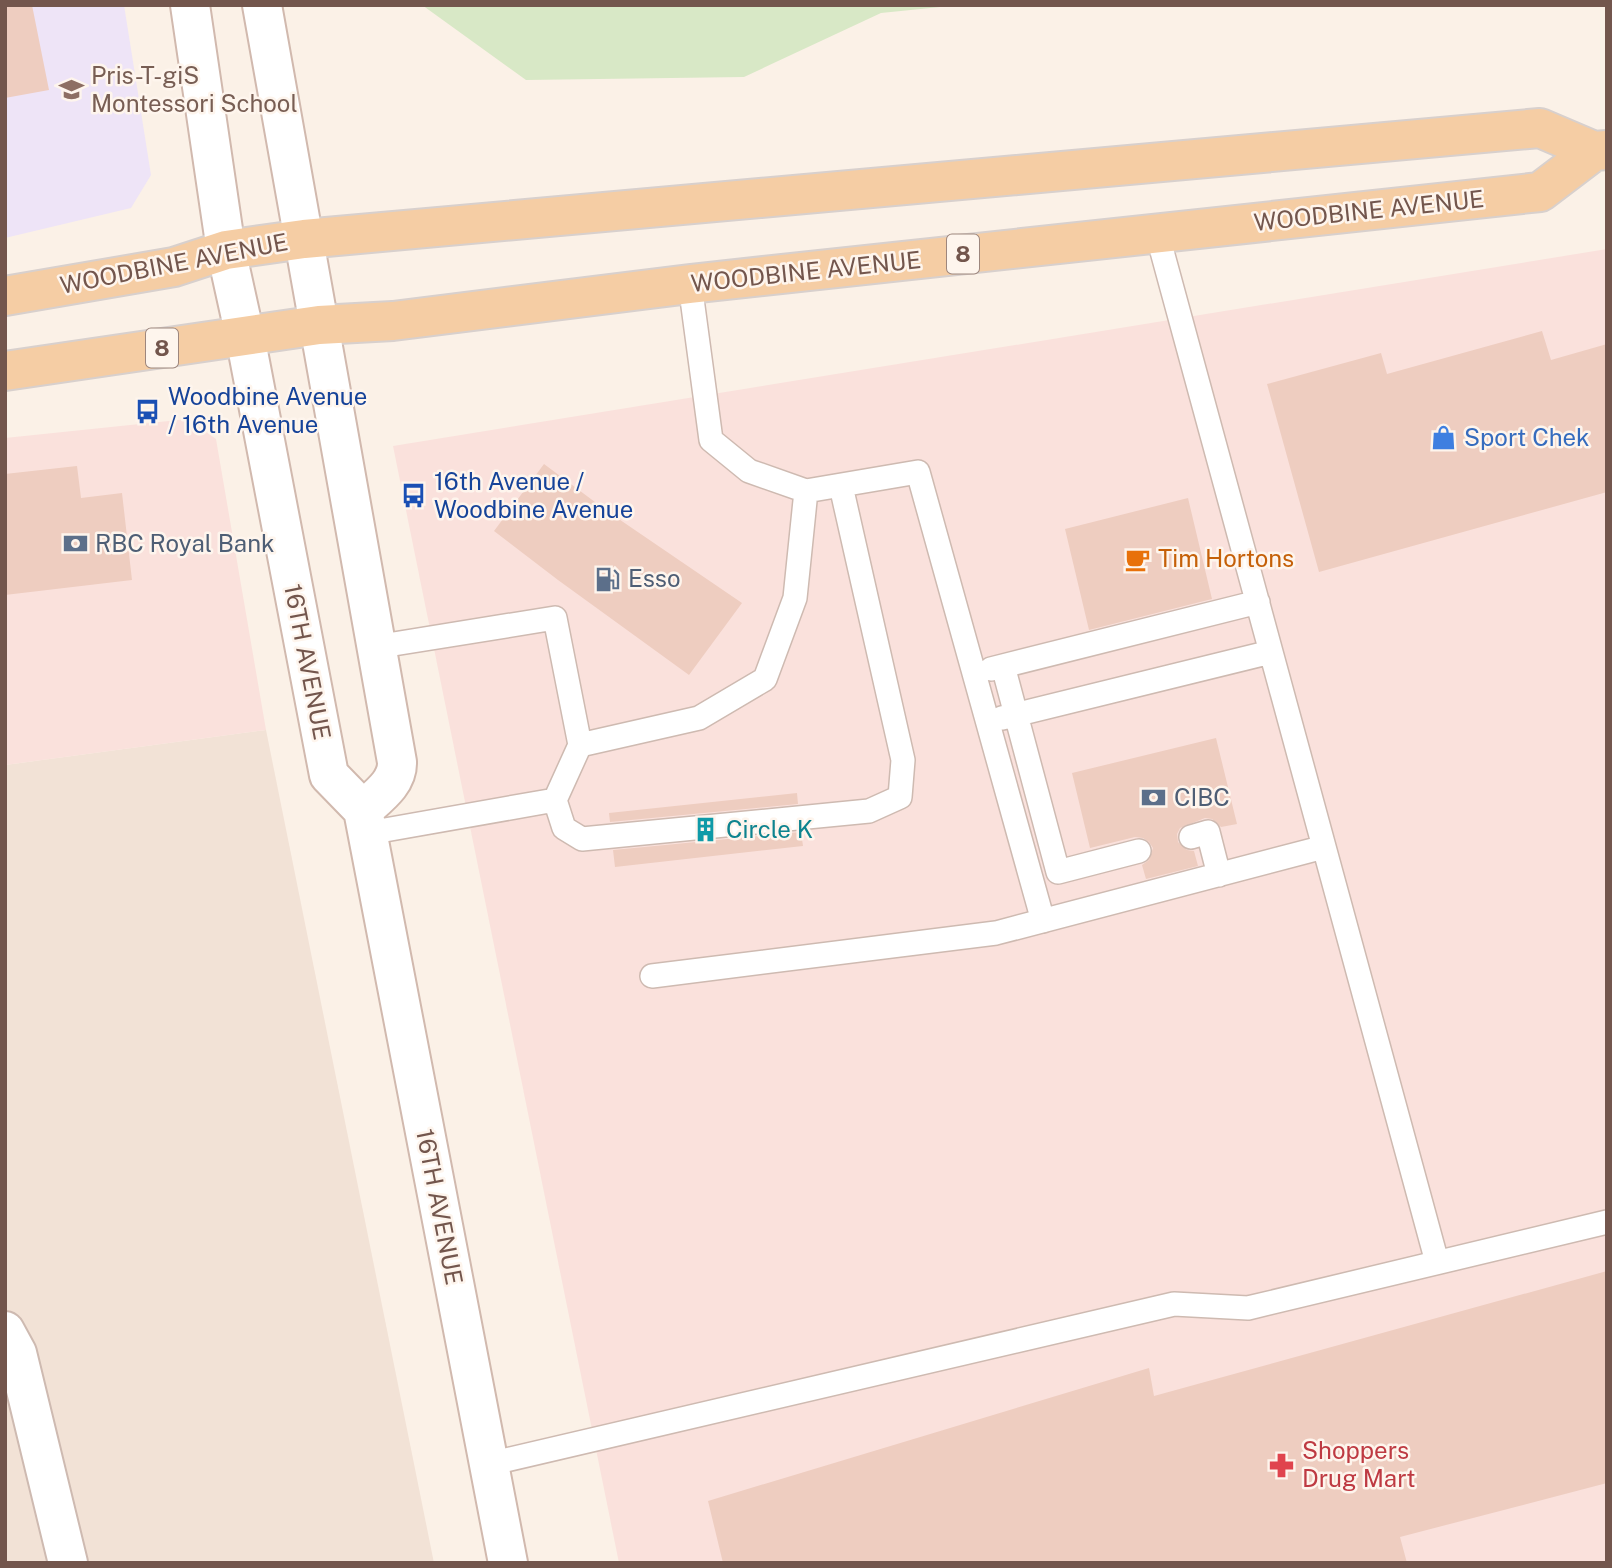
<svg xmlns="http://www.w3.org/2000/svg" width="1612" height="1568" viewBox="0 0 1612 1568" font-family="'Public Sans',sans-serif">
  <style>
    .residential { fill: #f2e2d6 }
    .commercial { fill: #fae1dc }
    .education { fill: #eee4f7 }
    .green { fill: #d8e8c6 }
    .building { fill: #eecdc0 }
    .lines { fill: none; stroke-linecap: round; stroke-linejoin: round }
    .lane-casing { stroke: #cebab1; stroke-width: 26 }
    .street-casing { stroke: #cebab1; stroke-width: 42 }
    .secondary-casing { stroke: #d1b9ae; stroke-width: 42 }
    .primary-casing { stroke: #d8d0cd; stroke-width: 42 }
    .lane { stroke: #fff; stroke-width: 23 }
    .street { stroke: #fff; stroke-width: 38 }
    .secondary { stroke: #fff; stroke-width: 38 }
    .primary { stroke: #f5cda4; stroke-width: 38 }
    .labels { text-anchor: middle; stroke-width: 5; stroke-linejoin: round; paint-order: stroke }
    .shield { fill: #fef5ed; stroke: #9d867d; stroke-width: 2 }
    .shield-label { font-size: 23px; font-weight: bold; fill: #73564d }
    .education-label { font-size: 24px; fill: #785e54; stroke: #fef5ed; text-anchor: start }
    .street-label { font-size: 24px; fill: #73564d; stroke: #fef5ed }
    .transit-label { font-size: 24px; fill: #164399; stroke: #fef5ed; text-anchor: start }
    .shop-label { font-size: 24px; fill: #366cbe; stroke: #fef5ed; text-anchor: start }
    .service-label { font-size: 24px; fill: #4e5e75; stroke: #fef5ed; text-anchor: start }
    .food-label { font-size: 24px; fill: #c56008; stroke: #fef5ed; text-anchor: start }
    .culture-label { font-size: 24px; fill: #0d838f; stroke: #fef5ed; text-anchor: start }
    .health-label { font-size: 24px; fill: #be3a42; stroke: #fef5ed; text-anchor: start }
  </style>
  <rect width="100%" height="100%" fill="#fbf1e7"/>
  <path class="residential" d="M 266,730 L 434,1563 L 5,1563 L 5,765 Z"/>
  <path class="commercial" d="M 1607,249 L 1607,1563 L 619,1563 L 393,446 Z
    M 188,419 L 216,439 L 266,730 L 5,765 L 5,438 Z"/>
  <path class="education" d="M 5,5 L 124,5 L 151,175 L 131,208 L 5,238 Z"/>
  <path class="green" d="M 422,5 L 960,5 L 881,13 L 744,77 L 526,80 Z"/>
  <path class="building" d="M 5,5 L 32,5 L 49,90 L 5,98 Z
    M 1542,331 L 1551,360 L 1607,344 L 1607,492 L 1319,572 L 1267,384 L 1381,353 L 1387,374 Z
    M 544,464 L 607,511 L 742,603 L 689,675 L 558,580 L 494,531 Z
    M 77,466 L 81,498 L 122,493 L 132,580 L 5,595 L 5,474 Z
    M 1188,498 L 1212,599 L 1089,630 L 1065,529 Z
    M 1216,738 L 1237,824 L 1221,827 L 1212,819 L 1205,818 L 1180,828 L 1177,834 L 1178,842 L 1187,850 L 1194,851 L 1198,866 L 1146,879 L 1142,865 L 1149,860 L 1153,848 L 1149,842 L 1143,838 L 1135,837 L 1090,848 L 1072,773 Z
    M 797,793 L 798,804 L 610,822 L 609,813 Z
    M 801,832 L 803,846 L 615,867 L 613,850 Z
    M 1607,1271 L 1607,1483 L 1400,1537 L 1407,1563 L 723,1563 L 708,1501 L 1149,1368 L 1154,1396 Z"/>
  <g class="lines">
    <defs>
      <path id="lane" d="M 1157,233 L 1437,1262
        M 806,491 L 918,472 L 1043,921
        M 1003,666 L 1058,872 L 1139,851
        M 991,669 L 1258,602
        M 1002,718 L 1271,652
        M 580,745 L 699,718 L 765,679 L 795,598 L 806,491 L 749,471 L 711,440 L 690,284
        M 555,800 L 564,828 L 582,839 L 869,811 L 900,797 L 903,760 L 841,486
        M 368,833 L 555,800 L 580,745 L 555,618 L 375,647
        M 1191,837 L 1208,832 L 1219,875
        M 652,976 L 996,933 L 1324,847
        M 489,1464 L 1174,1304 L 1248,1308 L 1607,1222"/>
      <path id="street" d="M 5,1331 L 17,1353 L 68,1563"/>
      <path id="secondary" d="M 190,5 L 226,250 L 245,336 L 329,775 L 363,810 L 508,1563
        M 262,5 L 397,762 C 398,783 377,797 363,810"/>
      <path id="primary" d="M 5,296 L 174,267 L 226,250 L 304,239 L 1540,128 L 1594,151 L 1607,150
        M 5,371 L 319,325 L 393,321 L 690,284 L 1540,192 L 1594,151"/>
    </defs>
    <use href="#lane" class="lane-casing"/>
    <use href="#street" class="street-casing"/>
    <use href="#secondary" class="secondary-casing"/>
    <use href="#primary" class="primary-casing"/>
    <use href="#lane" class="lane"/>
    <use href="#street" class="street"/>
    <use href="#secondary" class="secondary"/>
    <use href="#primary" class="primary"/>
  </g>
  <defs>
    <symbol id="school-bare" viewBox="-9 -9 18 18"><path d="M0-5L7-2L0 1L-7-2ZM-4 1L0 2.5L4 1V4Q0 6-4 4Z" fill="#8d6e63" stroke="#fef5ed" stroke-width="2.5" paint-order="stroke"/></symbol>
    <symbol id="bus-bare" viewBox="-9 -9 18 18"><path d="M-5-6H5V4H4V6H2V4H-2V6H-4V4H-5ZM-3.5-4V0h7V-4ZM-3.5 1.2v1.5H-2V1.2ZM2 1.2v1.5H3.5V1.2Z" fill="#1a4fb4" stroke="#fef5ed" stroke-width="2.5" paint-order="stroke"/></symbol>
    <symbol id="shop-bare" viewBox="-9 -9 18 18"><path d="M-5-2.5h2.3a2.7 3.5 0 0 1 5.4 0H5L5.5 6h-11ZM-1.5-2.5h3a1.5 2.3 0 0 0-3 0Z" fill="#3f7fe0" stroke="#fef5ed" stroke-width="2.5" paint-order="stroke"/></symbol>
    <symbol id="bank-bare" viewBox="-9 -9 18 18"><path d="M-6-4H6V4H-6ZM0-2.3a2.3 2.3 0 1 0 0 4.6a2.3 2.3 0 1 0 0-4.6Z" fill="#5c6f8a" stroke="#fef5ed" stroke-width="2.5" paint-order="stroke"/></symbol>
    <symbol id="cafe-bare" viewBox="-9 -9 18 18"><path d="M-5.5-4.5H6V0H3Q3 3.5 0 3.5H-2.5Q-5.5 3.5-5.5 0ZM3-3.2v2h1.7v-2ZM-6 4.5H4V6H-6Z" fill="#e8710a" stroke="#fef5ed" stroke-width="2.5" paint-order="stroke"/></symbol>
    <symbol id="fuel-bare" viewBox="-9 -9 18 18"><path d="M-5.5-6h7V0h2V4h1.3V-2.5L3-4.5l.8-.8L6-3V5H2.5V1h-1V6h-7ZM-4.2-4.7v3.2H.2V-4.7Z" fill="#5c6f8a" stroke="#fef5ed" stroke-width="2.5" paint-order="stroke"/></symbol>
    <symbol id="building-bare" viewBox="-9 -9 18 18"><path d="M-4-6H4V6H1V3H-1V6H-4ZM-2.5-4.3h1.7v1.8h-1.7ZM.8-4.3h1.7v1.8H.8ZM-2.5-1h1.7V.8h-1.7ZM.8-1h1.7V.8H.8Z" fill="#0f9aa8" stroke="#fef5ed" stroke-width="2.5" paint-order="stroke"/></symbol>
    <symbol id="pharmacy-bare" viewBox="-9 -9 18 18"><path d="M-2-6h4v4h4v4h-4v4h-4v-4h-4v-4h4Z" fill="#e0444e" stroke="#fef5ed" stroke-width="2.5" paint-order="stroke"/></symbol>
  </defs>
  <g fill-rule="evenodd">
    <use href="#school-bare" x="54" y="72" width="35" height="35"/>
    <use href="#bus-bare" x="130" y="394" width="35" height="35"/>
    <use href="#shop-bare" x="1426" y="420" width="35" height="35"/>
    <use href="#bus-bare" x="396" y="478" width="35" height="35"/>
    <use href="#bank-bare" x="58" y="526" width="35" height="35"/>
    <use href="#cafe-bare" x="1120" y="542" width="35" height="35"/>
    <use href="#fuel-bare" x="590" y="562" width="35" height="35"/>
    <use href="#bank-bare" x="1136" y="780" width="35" height="35"/>
    <use href="#building-bare" x="688" y="812" width="35" height="35"/>
    <use href="#pharmacy-bare" x="1264" y="1448" width="35" height="35"/>
  </g>
  <g class="labels">
    <g class="shield">
      <rect x="947" y="234.5" width="32" height="39" rx="5"/>
      <rect x="146" y="328.5" width="32" height="39" rx="5"/>
    </g>
    <g class="shield-label">
      <text x="963" y="262">8</text>
      <text x="162" y="356">8</text>
    </g>
    <g class="education-label">
      <text x="91" y="84">Pris-T-giS<tspan x="91" dy="28">Montessori School</tspan></text>
    </g>
    <g class="street-label">
      <text transform="translate(1369 211) rotate(-6)" y="8">WOODBINE AVENUE</text>
      <text transform="translate(174 264) rotate(-11)" y="8">WOODBINE AVENUE</text>
      <text transform="translate(806 272) rotate(-6)" y="8">WOODBINE AVENUE</text>
      <text transform="translate(307 662) rotate(79)" y="8">16TH AVENUE</text>
      <text transform="translate(439 1207) rotate(79)" y="8">16TH AVENUE</text>
    </g>
    <g class="transit-label">
      <text x="168" y="405">Woodbine Avenue<tspan x="168" dy="28">/ 16th Avenue</tspan></text>
      <text x="434" y="490">16th Avenue /<tspan x="434" dy="28">Woodbine Avenue</tspan></text>
    </g>
    <g class="shop-label">
      <text x="1464" y="446">Sport Chek</text>
    </g>
    <g class="service-label">
      <text x="95" y="552">RBC Royal Bank</text>
      <text x="628" y="587">Esso</text>
      <text x="1174" y="806">CIBC</text>
    </g>
    <g class="food-label">
      <text x="1158" y="567">Tim Hortons</text>
    </g>
    <g class="culture-label">
      <text x="726" y="838">Circle K</text>
    </g>
    <g class="health-label">
      <text x="1302" y="1459">Shoppers<tspan x="1302" dy="28">Drug Mart</tspan></text>
    </g>
  </g>
  <rect width="1612" height="1568" fill="none" stroke="#73564d" stroke-width="14"/>
</svg>
